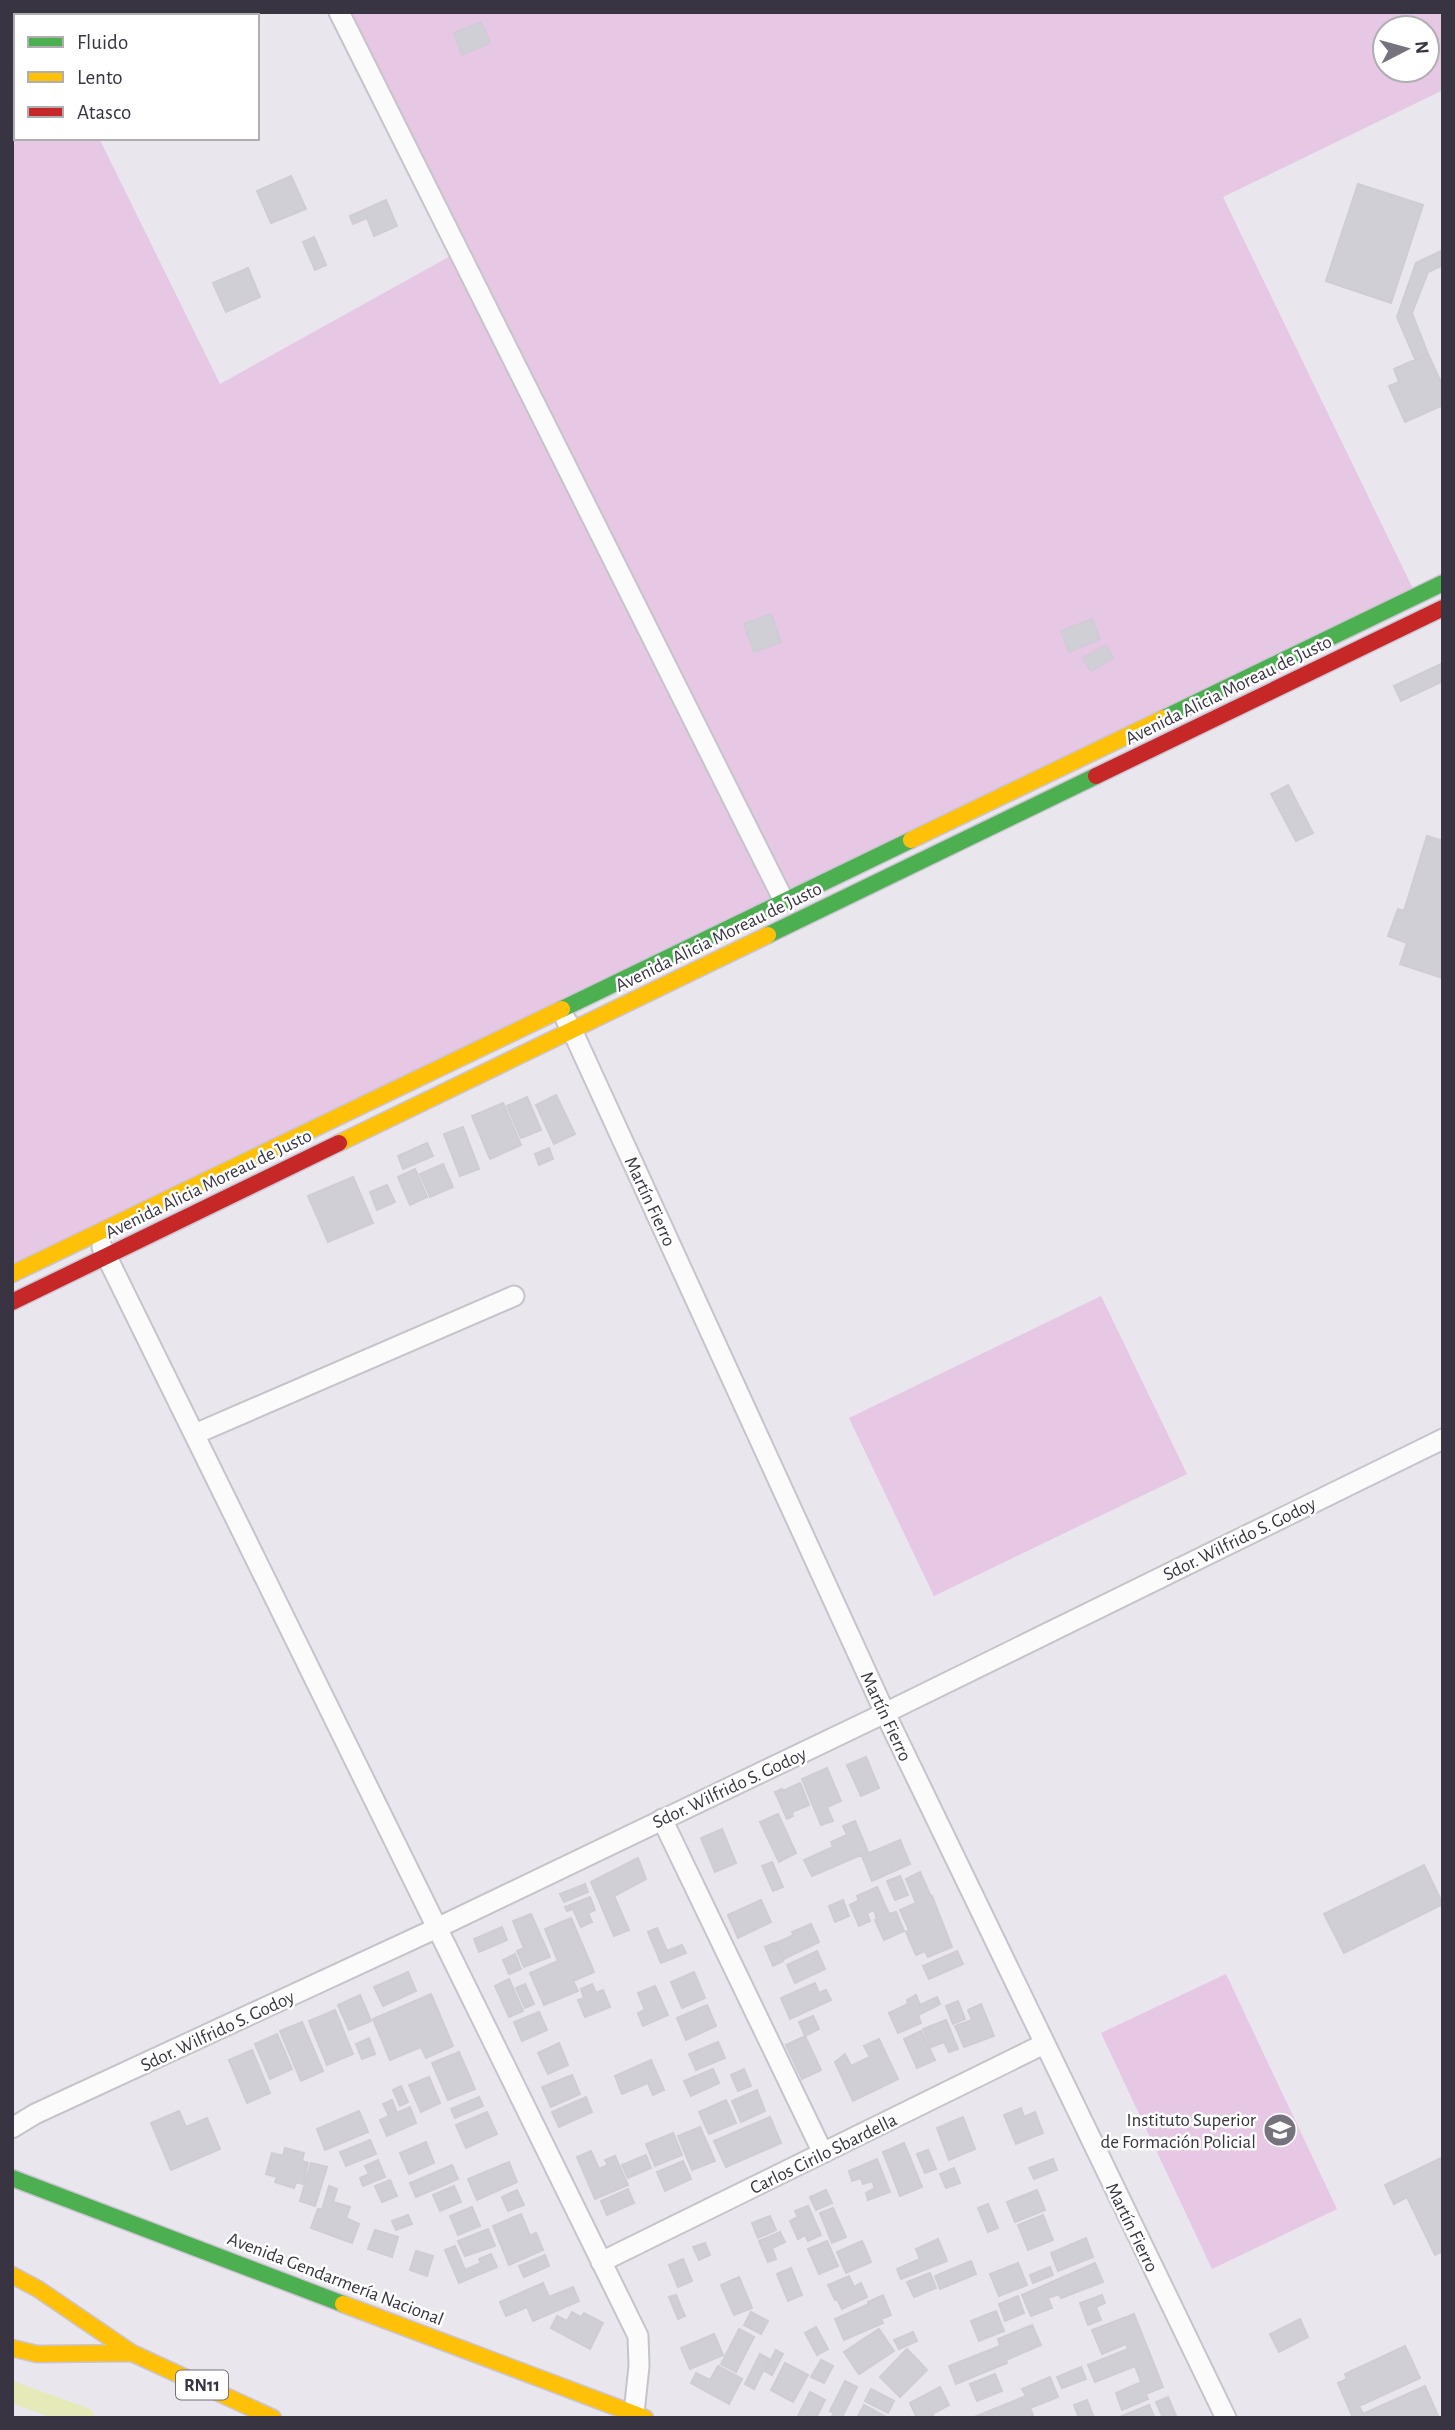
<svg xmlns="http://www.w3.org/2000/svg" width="1455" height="2430" viewBox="0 0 1455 2430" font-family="'Alegreya Sans',sans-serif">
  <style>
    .green { fill: #e6c7e4; fill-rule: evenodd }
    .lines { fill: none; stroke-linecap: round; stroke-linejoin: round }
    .canal { stroke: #e6eab8; stroke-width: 21 }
    .building { fill: #d1cfd6; stroke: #cfccd5; stroke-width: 2 }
    .street-casing { stroke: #c7c3cb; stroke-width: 23 }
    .fast-casing { stroke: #cbc4d3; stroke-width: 19 }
    .slow-casing { stroke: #cbc4d3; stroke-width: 19 }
    .jam-casing { stroke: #cbc4d3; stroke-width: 19 }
    .street { stroke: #fcfbfc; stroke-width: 19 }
    .fast { stroke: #4caf50; stroke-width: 16 }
    .slow { stroke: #ffc107; stroke-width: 16 }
    .jam { stroke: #c62828; stroke-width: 16 }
    .labels { text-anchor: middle; stroke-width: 5; stroke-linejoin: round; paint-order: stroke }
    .shield { fill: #fff; stroke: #74717b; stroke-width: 2 }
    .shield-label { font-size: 18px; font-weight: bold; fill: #383442 }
    .street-label { font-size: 19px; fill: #383442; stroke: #fff }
    .poi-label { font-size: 19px; fill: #383442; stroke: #fff; text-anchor: end }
  </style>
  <rect width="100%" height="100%" fill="#e9e6ed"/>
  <path class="green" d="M 12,12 L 37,12 L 39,16 L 16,16 L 16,138 L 99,138 L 220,384 L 463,249 L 344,12 L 1443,12 L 1443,90 L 1223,197 L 1415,593 L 12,1275 ZM 1385,28 L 1427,28 L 1427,70 L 1385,70 Z
    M 1101,1296 L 1187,1474 L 934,1596 L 849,1418 Z
    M 1226,1974 L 1337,2209 L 1212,2269 L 1101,2033 Z"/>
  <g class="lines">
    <path class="canal" d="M 12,2392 L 84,2418"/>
  </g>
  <path class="building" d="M 481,22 L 490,43 L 462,55 L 454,33 Z
    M 291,176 L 306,209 L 271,223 L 257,191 Z
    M 1358,184 L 1423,205 L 1391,303 L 1326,281 Z
    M 386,200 L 397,226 L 374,236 L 367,218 L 353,224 L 350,216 Z
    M 314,237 L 326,265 L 315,270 L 303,242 Z
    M 1443,250 L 1443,265 L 1428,272 L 1412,313 L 1428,354 L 1415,359 L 1397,317 L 1416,263 Z
    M 248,268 L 260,297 L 226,312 L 213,283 Z
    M 1428,354 L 1443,387 L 1443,405 L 1405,422 L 1389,386 L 1399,382 L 1394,369 Z
    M 771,614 L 781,642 L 754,652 L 744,624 Z
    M 1092,619 L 1100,639 L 1069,652 L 1061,631 Z
    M 1106,645 L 1113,658 L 1091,671 L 1083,658 Z
    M 1443,663 L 1443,681 L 1401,701 L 1394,686 Z
    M 1288,785 L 1313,833 L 1296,841 L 1271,794 Z
    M 1427,836 L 1443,841 L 1443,978 L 1400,964 L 1407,943 L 1388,936 L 1398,909 L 1404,911 Z
    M 556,1095 L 575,1134 L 554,1144 L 536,1105 Z
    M 527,1097 L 541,1130 L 521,1138 L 507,1106 Z
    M 503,1103 L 521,1145 L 490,1159 L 472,1116 Z
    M 463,1127 L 479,1169 L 460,1176 L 444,1134 Z
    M 427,1143 L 433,1156 L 403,1169 L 398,1156 Z
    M 549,1148 L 553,1159 L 539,1165 L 535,1154 Z
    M 443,1164 L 453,1187 L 430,1197 L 420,1174 Z
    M 415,1169 L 427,1197 L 410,1205 L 398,1177 Z
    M 353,1177 L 373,1223 L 328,1242 L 308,1196 Z
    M 387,1185 L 395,1202 L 377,1210 L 370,1192 Z
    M 866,1757 L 879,1788 L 861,1796 L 847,1765 Z
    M 827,1768 L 841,1801 L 827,1807 L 833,1821 L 821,1825 L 802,1779 Z
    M 800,1783 L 809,1805 L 792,1812 L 793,1816 L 787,1819 L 775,1792 L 782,1789 L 783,1791 Z
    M 778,1814 L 796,1853 L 779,1862 L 760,1822 Z
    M 855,1821 L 868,1852 L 812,1876 L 804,1860 L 833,1847 L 831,1842 L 847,1835 L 843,1826 Z
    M 722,1829 L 736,1863 L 715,1872 L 701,1838 Z
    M 900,1840 L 910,1864 L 872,1881 L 862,1856 Z
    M 638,1858 L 646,1879 L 614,1896 L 629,1930 L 614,1936 L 591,1882 Z
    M 772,1862 L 783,1887 L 773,1891 L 762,1866 Z
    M 1424,1865 L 1443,1904 L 1344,1953 L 1324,1914 Z
    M 920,1872 L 931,1897 L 932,1896 L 952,1947 L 928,1957 L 925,1951 L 916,1955 L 906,1932 L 909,1930 L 900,1910 L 916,1903 L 906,1879 Z
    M 900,1876 L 908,1895 L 895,1900 L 887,1881 Z
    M 585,1884 L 588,1892 L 564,1902 L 560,1894 Z
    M 877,1887 L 889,1914 L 896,1912 L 904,1931 L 884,1940 L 875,1920 L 877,1919 L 874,1910 L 867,1913 L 870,1921 L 859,1926 L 850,1905 L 859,1900 L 857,1896 Z
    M 590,1897 L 595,1910 L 588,1913 L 592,1922 L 581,1927 L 573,1909 L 567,1911 L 565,1907 Z
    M 761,1900 L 771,1922 L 738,1938 L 728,1915 Z
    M 843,1900 L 849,1916 L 835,1922 L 829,1906 Z
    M 531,1914 L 550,1957 L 524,1967 L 517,1951 L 524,1948 L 513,1921 Z
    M 571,1918 L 594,1972 L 573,1981 L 578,1991 L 544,2005 L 530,1973 L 558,1961 L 545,1929 Z
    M 811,1924 L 819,1942 L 784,1959 L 776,1943 L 794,1935 L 792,1932 Z
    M 502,1927 L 507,1940 L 479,1952 L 474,1939 Z
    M 657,1928 L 667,1951 L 682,1945 L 686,1953 L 661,1963 L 648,1932 Z
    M 774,1943 L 783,1961 L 773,1966 L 765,1947 Z
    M 817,1951 L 825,1969 L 795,1983 L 787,1965 Z
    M 957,1951 L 963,1964 L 929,1979 L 923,1966 Z
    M 515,1954 L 521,1969 L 509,1974 L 503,1960 Z
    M 408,1972 L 416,1991 L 383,2006 L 374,1987 Z
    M 694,1972 L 705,1998 L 682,2008 L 671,1982 Z
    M 509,1979 L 523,2011 L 509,2017 L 495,1986 Z
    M 815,1983 L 819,1993 L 826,1990 L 831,2000 L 790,2019 L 781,1998 Z
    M 525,1984 L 534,2004 L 525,2008 L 516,1988 Z
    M 592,1984 L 596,1993 L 603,1990 L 610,2007 L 585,2017 L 578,2000 L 584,1998 L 581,1989 Z
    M 655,1986 L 668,2015 L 643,2026 L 638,2013 L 645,2010 L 638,1993 Z
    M 431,1994 L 453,2046 L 426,2058 L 421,2047 L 390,2060 L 373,2019 Z
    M 360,1995 L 371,2021 L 349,2030 L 338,2005 Z
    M 916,1995 L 920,2005 L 937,1997 L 940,2004 L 918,2015 L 921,2023 L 898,2033 L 889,2013 L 908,2004 L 907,2000 Z
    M 958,2001 L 965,2019 L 953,2024 L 946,2006 Z
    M 981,2004 L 994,2036 L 964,2047 L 955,2026 L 972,2020 L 968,2010 Z
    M 707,2005 L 716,2026 L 686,2040 L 677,2018 Z
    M 335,2010 L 353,2054 L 327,2065 L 309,2021 Z
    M 539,2012 L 547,2030 L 522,2041 L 514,2022 Z
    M 813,2016 L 819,2029 L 805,2036 L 799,2022 Z
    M 946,2020 L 958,2049 L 949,2052 L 944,2042 L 931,2047 L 923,2029 Z
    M 302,2022 L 323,2071 L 301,2081 L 280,2031 Z
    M 921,2031 L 935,2060 L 917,2068 L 904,2039 Z
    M 277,2034 L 292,2069 L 270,2079 L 255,2044 Z
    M 805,2036 L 821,2070 L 802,2079 L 786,2045 Z
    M 369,2038 L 375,2054 L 362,2059 L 356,2044 Z
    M 879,2039 L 898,2079 L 853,2101 L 835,2062 L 845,2054 L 851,2066 L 870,2057 L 864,2046 Z
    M 718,2042 L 725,2058 L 696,2070 L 689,2054 Z
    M 559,2043 L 568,2065 L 548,2074 L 538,2053 Z
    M 252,2050 L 270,2093 L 247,2103 L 229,2060 Z
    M 459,2052 L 475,2089 L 448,2100 L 432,2063 Z
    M 651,2060 L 664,2090 L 653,2095 L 648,2083 L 622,2094 L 615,2076 Z
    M 713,2069 L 719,2083 L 691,2096 L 684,2081 Z
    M 744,2069 L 751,2086 L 738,2091 L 731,2075 Z
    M 572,2075 L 580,2094 L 551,2107 L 542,2087 Z
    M 429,2077 L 440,2103 L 421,2112 L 409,2085 Z
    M 401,2086 L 408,2102 L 400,2106 L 393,2090 Z
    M 757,2090 L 765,2111 L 741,2122 L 732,2101 Z
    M 479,2097 L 483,2106 L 455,2118 L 451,2109 Z
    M 586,2097 L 592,2112 L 559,2127 L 552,2112 Z
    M 392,2100 L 397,2113 L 410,2107 L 416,2123 L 387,2136 L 380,2120 L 389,2116 L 383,2104 Z
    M 726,2100 L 736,2123 L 709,2134 L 699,2112 Z
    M 1021,2108 L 1024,2117 L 1035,2112 L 1043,2133 L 1016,2144 L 1004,2115 Z
    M 179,2111 L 186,2127 L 207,2118 L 220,2149 L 171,2170 L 151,2123 Z
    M 359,2111 L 368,2132 L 325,2150 L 317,2129 Z
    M 487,2112 L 497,2134 L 466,2148 L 456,2125 Z
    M 770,2117 L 781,2143 L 726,2167 L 714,2141 Z
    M 963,2117 L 975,2149 L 949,2160 L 937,2128 Z
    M 700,2127 L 715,2161 L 692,2170 L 678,2136 Z
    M 673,2133 L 682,2155 L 655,2166 L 646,2144 Z
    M 370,2140 L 376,2154 L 346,2166 L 340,2152 Z
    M 426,2142 L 434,2163 L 409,2174 L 400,2153 Z
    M 904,2143 L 922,2187 L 900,2196 L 883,2152 Z
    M 285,2148 L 304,2153 L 302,2161 L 308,2163 L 303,2184 L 296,2182 L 294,2188 L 275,2182 L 277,2177 L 266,2174 L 272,2153 L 283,2156 Z
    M 928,2150 L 936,2169 L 925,2173 L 917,2154 Z
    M 591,2151 L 599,2169 L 608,2165 L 605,2160 L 615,2156 L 628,2185 L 595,2199 L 577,2157 Z
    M 646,2155 L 651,2168 L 628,2178 L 622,2165 Z
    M 1443,2157 L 1443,2251 L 1435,2255 L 1407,2197 L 1394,2204 L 1385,2185 Z
    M 877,2159 L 890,2192 L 868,2200 L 866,2193 L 875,2188 L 872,2181 L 863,2184 L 861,2178 L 852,2181 L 849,2171 Z
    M 1053,2159 L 1057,2170 L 1034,2179 L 1029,2168 Z
    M 378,2160 L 385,2177 L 363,2186 L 360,2178 L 369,2174 L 365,2166 Z
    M 683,2161 L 691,2179 L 665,2191 L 657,2172 Z
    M 509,2162 L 517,2182 L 477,2200 L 468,2179 Z
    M 311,2163 L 327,2167 L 315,2206 L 300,2201 Z
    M 452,2165 L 458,2179 L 416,2197 L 410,2183 Z
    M 954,2168 L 960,2183 L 946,2188 L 940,2174 Z
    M 390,2180 L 397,2196 L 382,2202 L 375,2186 Z
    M 329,2186 L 337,2189 L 333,2202 L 350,2207 L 346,2218 L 359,2224 L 352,2243 L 311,2228 L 318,2209 L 322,2210 Z
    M 454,2186 L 461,2202 L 440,2211 L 433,2195 Z
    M 628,2189 L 634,2203 L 607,2215 L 601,2201 Z
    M 517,2190 L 524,2205 L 508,2211 L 502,2197 Z
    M 826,2190 L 832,2203 L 816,2210 L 810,2197 Z
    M 1037,2190 L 1045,2210 L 1015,2222 L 1007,2202 Z
    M 988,2204 L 998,2228 L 988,2232 L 978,2208 Z
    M 808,2206 L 821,2235 L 808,2241 L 805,2235 L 798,2239 L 790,2221 L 798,2217 L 795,2211 Z
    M 472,2207 L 480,2226 L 458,2235 L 450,2216 Z
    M 833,2208 L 846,2237 L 832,2243 L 820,2213 Z
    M 521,2214 L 530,2236 L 536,2233 L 543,2250 L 509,2265 L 493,2226 Z
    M 408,2215 L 412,2224 L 396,2230 L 392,2221 Z
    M 1043,2215 L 1053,2240 L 1028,2250 L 1018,2225 Z
    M 770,2216 L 776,2230 L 758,2238 L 752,2223 Z
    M 488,2229 L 495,2246 L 465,2256 L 458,2241 Z
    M 375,2230 L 398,2237 L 392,2257 L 368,2249 Z
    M 780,2232 L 785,2242 L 772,2248 L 776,2259 L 768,2262 L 759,2241 Z
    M 1086,2238 L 1093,2257 L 1058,2271 L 1051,2253 Z
    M 938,2239 L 947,2261 L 901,2279 L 897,2269 L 920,2259 L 916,2249 Z
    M 827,2241 L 838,2266 L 819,2274 L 808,2249 Z
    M 862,2241 L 871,2262 L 846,2273 L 837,2252 Z
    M 705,2243 L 710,2255 L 699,2260 L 693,2247 Z
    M 455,2246 L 465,2270 L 481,2263 L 479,2259 L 491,2254 L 497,2267 L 459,2283 L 445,2250 Z
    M 416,2251 L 433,2256 L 427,2276 L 410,2270 Z
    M 545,2255 L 549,2266 L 524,2277 L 519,2266 Z
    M 683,2259 L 692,2281 L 678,2287 L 669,2265 Z
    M 971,2261 L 976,2274 L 940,2289 L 935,2276 Z
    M 1018,2263 L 1027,2285 L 999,2296 L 990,2274 Z
    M 1095,2263 L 1103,2282 L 1061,2298 L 1059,2294 L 1048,2298 L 1052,2308 L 1031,2316 L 1022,2295 Z
    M 1050,2267 L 1053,2275 L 1033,2283 L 1030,2275 Z
    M 791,2268 L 802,2295 L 788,2301 L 777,2274 Z
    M 930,2273 L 936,2288 L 914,2297 L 907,2282 Z
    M 849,2276 L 854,2287 L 861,2283 L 867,2297 L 842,2309 L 837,2299 L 835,2300 L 828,2285 Z
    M 739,2277 L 752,2308 L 734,2315 L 721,2285 Z
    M 543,2283 L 549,2297 L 573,2287 L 579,2301 L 533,2321 L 527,2307 L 506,2316 L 500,2302 Z
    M 676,2295 L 685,2316 L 678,2319 L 669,2297 Z
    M 883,2295 L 891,2315 L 881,2319 L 883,2323 L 844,2340 L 835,2319 L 869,2304 L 868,2302 Z
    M 1102,2295 L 1105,2303 L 1096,2307 L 1101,2320 L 1088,2325 L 1080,2303 Z
    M 1018,2296 L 1024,2313 L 1005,2321 L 999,2304 Z
    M 996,2311 L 1004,2331 L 979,2341 L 971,2321 Z
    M 572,2312 L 581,2317 L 584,2313 L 603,2323 L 590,2349 L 551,2328 L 557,2316 L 567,2321 Z
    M 751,2312 L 768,2321 L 761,2334 L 744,2325 Z
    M 1134,2314 L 1163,2387 L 1146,2394 L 1135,2366 L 1095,2382 L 1088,2365 L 1128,2349 L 1126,2344 L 1102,2354 L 1092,2330 Z
    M 1300,2319 L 1308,2337 L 1279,2352 L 1270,2334 Z
    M 1032,2325 L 1041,2345 L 1006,2360 L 1007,2363 L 956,2384 L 949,2366 L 1000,2346 L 998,2339 Z
    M 816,2327 L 828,2349 L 817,2355 L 805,2333 Z
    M 739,2329 L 754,2337 L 736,2372 L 721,2364 Z
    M 879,2329 L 894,2351 L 859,2374 L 844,2352 Z
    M 913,2332 L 917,2341 L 899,2349 L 894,2340 Z
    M 714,2334 L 723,2355 L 690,2369 L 681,2348 Z
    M 1405,2346 L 1420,2378 L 1359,2406 L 1363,2414 L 1425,2386 L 1439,2418 L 1353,2418 L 1338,2383 L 1347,2379 L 1345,2374 Z
    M 907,2349 L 927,2370 L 900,2397 L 880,2377 Z
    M 776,2350 L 783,2354 L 772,2375 L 765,2371 Z
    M 760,2354 L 769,2359 L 754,2389 L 745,2384 Z
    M 821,2360 L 833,2366 L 824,2383 L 811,2377 Z
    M 785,2363 L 808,2375 L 793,2402 L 771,2390 Z
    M 718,2366 L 742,2379 L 729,2404 L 691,2383 L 696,2373 L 710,2380 Z
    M 1081,2367 L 1086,2379 L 1062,2388 L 1057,2377 Z
    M 995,2374 L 1002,2391 L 977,2401 L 970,2384 Z
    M 1050,2377 L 1058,2397 L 1030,2408 L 1033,2415 L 1027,2418 L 972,2418 L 1026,2396 L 1022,2389 Z
    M 845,2381 L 857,2387 L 842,2417 L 844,2418 L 831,2418 L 834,2413 L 830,2411 Z
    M 1141,2382 L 1148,2399 L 1122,2410 L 1116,2393 Z
    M 940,2387 L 949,2405 L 932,2414 L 935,2418 L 917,2418 L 910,2403 Z
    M 871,2389 L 894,2401 L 888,2413 L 865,2401 Z
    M 810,2392 L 825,2400 L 816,2418 L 797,2418 Z
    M 1168,2397 L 1177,2418 L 1163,2418 L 1156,2402 Z
    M 1087,2400 L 1094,2418 L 1079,2418 L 1074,2405 Z
    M 864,2405 L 888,2418 L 857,2418 Z
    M 1149,2405 L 1155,2418 L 1117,2418 Z"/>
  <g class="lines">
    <defs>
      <path id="street" d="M 339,12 L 784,901
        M 566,1020 L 572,1030 L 885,1713 L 1226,2418
        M 102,1247 L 638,2336 L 639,2366 L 634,2413
        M 195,1434 L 514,1296
        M 662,1819 L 823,2153
        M 12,2128 L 35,2114 L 437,1928 L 885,1713 L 1443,1439
        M 601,2262 L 1044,2044"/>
      <path id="fast" d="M 1164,718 L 1443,583
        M 768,935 L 1096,776
        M 562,1009 L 911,840
        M 12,2178 L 343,2304"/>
      <path id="slow" d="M 911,840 L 1164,718
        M 339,1143 L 768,935
        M 12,1274 L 562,1009
        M 12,2275 L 38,2289 L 132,2353 L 273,2418
        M 343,2304 L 645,2418
        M 12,2348 L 37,2354 L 132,2353"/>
      <path id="jam" d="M 1096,776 L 1443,608
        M 12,1302 L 339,1143"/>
    </defs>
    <use href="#street" class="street-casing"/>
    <use href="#fast" class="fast-casing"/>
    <use href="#slow" class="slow-casing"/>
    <use href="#jam" class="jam-casing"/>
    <use href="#street" class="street"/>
    <use href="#fast" class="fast"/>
    <use href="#slow" class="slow"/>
    <use href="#jam" class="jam"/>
  </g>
  <defs>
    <symbol id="university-disc" viewBox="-11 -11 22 22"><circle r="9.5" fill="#76727e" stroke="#fff"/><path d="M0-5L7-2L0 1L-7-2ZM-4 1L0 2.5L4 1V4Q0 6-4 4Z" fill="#fff"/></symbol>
  </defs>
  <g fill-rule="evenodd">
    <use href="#university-disc" x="1261" y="2111" width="38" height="38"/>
  </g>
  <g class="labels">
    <rect class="shield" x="176" y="2370.5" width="52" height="29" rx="5"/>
    <g class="shield-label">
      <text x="202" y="2391">RN11</text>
    </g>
    <g class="street-label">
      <text transform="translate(1228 689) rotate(-26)" y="7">Avenida Alicia Moreau de Justo</text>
      <text transform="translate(718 936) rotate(-26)" y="7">Avenida Alicia Moreau de Justo</text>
      <text transform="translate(208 1183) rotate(-26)" y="7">Avenida Alicia Moreau de Justo</text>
      <text transform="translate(651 1201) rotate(65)" y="7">Martín Fierro</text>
      <text transform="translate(1239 1538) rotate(-26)" y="7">Sdor. Wilfrido S. Godoy</text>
      <text transform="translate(887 1716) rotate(65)" y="7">Martín Fierro</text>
      <text transform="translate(729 1787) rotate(-25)" y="7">Sdor. Wilfrido S. Godoy</text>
      <text transform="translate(217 2030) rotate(-25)" y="7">Sdor. Wilfrido S. Godoy</text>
      <text transform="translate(823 2153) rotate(-26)" y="7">Carlos Cirilo Sbardella</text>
      <text transform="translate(1133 2227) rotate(64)" y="7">Martín Fierro</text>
      <text transform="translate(336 2278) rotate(21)" y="7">Avenida Gendarmería Nacional</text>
    </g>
    <g class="poi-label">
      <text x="1256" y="2126">Instituto Superior<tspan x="1256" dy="22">de Formación Policial</tspan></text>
    </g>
  </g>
  <rect width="1455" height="2430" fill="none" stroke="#383442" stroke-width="28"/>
  <rect x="14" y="14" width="245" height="126" fill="#ffffff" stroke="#afaeb3" stroke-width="2"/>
  <rect x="28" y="37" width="35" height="10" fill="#4caf50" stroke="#afaeb3" stroke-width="2"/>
  <text x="77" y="49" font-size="21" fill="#383442">Fluido</text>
  <rect x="28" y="72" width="35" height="10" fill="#ffc107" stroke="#afaeb3" stroke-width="2"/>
  <text x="77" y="84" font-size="21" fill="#383442">Lento</text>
  <rect x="28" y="107" width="35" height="10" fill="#c62828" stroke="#afaeb3" stroke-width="2"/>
  <text x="77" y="119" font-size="21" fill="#383442">Atasco</text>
  <g transform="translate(1406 49) rotate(84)"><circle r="33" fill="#ffffff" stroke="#afaeb3" stroke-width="2"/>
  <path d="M0-5L12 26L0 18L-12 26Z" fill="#76727e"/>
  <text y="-10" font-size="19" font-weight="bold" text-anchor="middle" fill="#383442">N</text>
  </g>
</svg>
